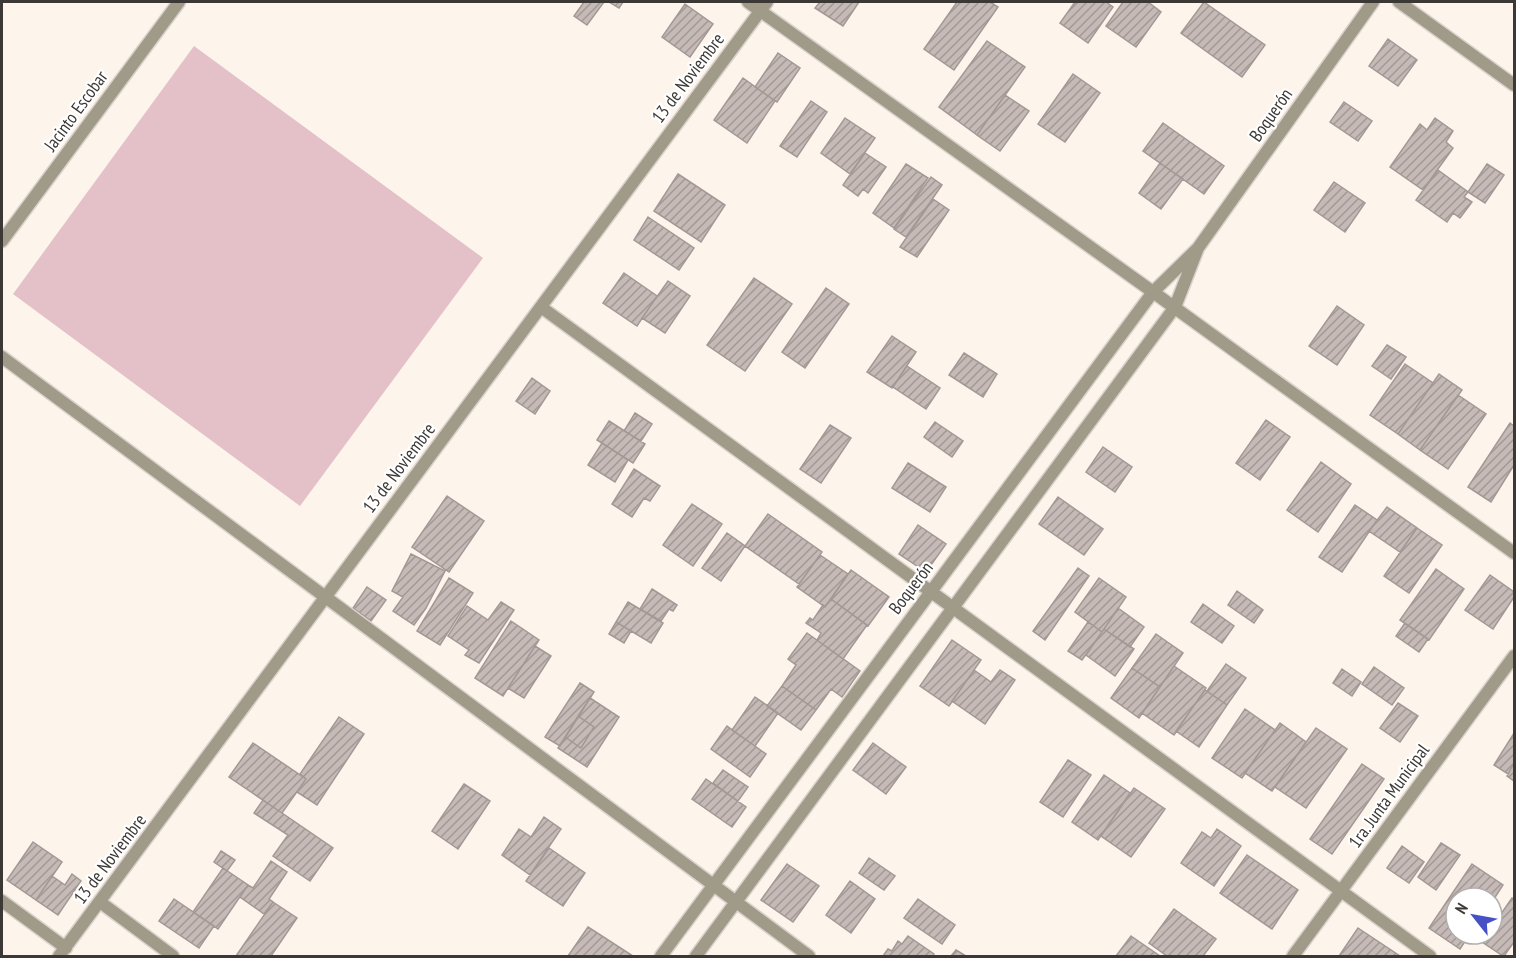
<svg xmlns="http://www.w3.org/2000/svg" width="1516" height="958" viewBox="0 0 1516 958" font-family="'PT Sans Narrow',sans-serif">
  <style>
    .grass { fill: #e4c1c9 }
    .building { fill: url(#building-hatch); stroke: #a39895; stroke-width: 1.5 }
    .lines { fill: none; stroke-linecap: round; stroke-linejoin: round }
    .street-casing { stroke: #dad2cb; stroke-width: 15 }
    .street { stroke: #a09a89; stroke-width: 12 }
    .labels { text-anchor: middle; stroke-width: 4.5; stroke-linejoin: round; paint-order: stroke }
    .street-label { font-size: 18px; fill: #3b3835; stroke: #fff }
  </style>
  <defs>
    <pattern id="building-hatch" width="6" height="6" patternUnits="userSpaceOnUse" patternTransform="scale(1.5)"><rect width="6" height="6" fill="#c6bab7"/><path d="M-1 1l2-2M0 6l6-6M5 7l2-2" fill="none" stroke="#a29896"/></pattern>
  </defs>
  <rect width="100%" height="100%" fill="#fdf4ec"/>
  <path class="grass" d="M 194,46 L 483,258 L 300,506 L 13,294 Z"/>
  <path class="building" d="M 584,2 L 604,2 L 587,25 L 574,16 Z
    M 609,2 L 623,2 L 619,8 Z
    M 820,2 L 859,2 L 843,26 L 815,8 Z
    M 957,2 L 990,2 L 998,7 L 954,70 L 924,49 Z
    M 1075,2 L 1106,2 L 1113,7 L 1088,43 L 1060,23 Z
    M 1123,2 L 1148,2 L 1161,12 L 1136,47 L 1106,26 Z
    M 1204,2 L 1265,45 L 1242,77 L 1181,33 Z
    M 685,4 L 713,24 L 690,57 L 662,37 Z
    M 1388,39 L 1417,60 L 1398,86 L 1369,66 Z
    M 987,41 L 1025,67 L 977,135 L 939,107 Z
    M 778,53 L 800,68 L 777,102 L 755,87 Z
    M 1073,74 L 1100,93 L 1065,142 L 1038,124 Z
    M 743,78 L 775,101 L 747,143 L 714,120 Z
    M 1005,95 L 1029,111 L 1000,151 L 977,135 Z
    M 811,101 L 827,112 L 797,157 L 780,146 Z
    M 1344,102 L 1372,121 L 1358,141 L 1330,122 Z
    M 845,118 L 875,138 L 850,174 L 821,153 Z
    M 1435,118 L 1453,131 L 1446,142 L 1453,148 L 1423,190 L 1390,167 L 1420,124 L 1427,130 Z
    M 1163,123 L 1224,166 L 1204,194 L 1143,151 Z
    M 865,153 L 886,167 L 868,193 L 863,189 L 858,196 L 843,185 Z
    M 1160,163 L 1183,179 L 1161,209 L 1139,193 Z
    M 906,164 L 928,178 L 894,228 L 873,213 Z
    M 1487,164 L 1504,175 L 1485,203 L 1468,192 Z
    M 1438,170 L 1468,192 L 1464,197 L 1472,202 L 1460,218 L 1453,213 L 1447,222 L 1416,200 Z
    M 678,174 L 725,205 L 701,242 L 654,211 Z
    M 931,177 L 942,185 L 906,237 L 894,229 Z
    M 1334,182 L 1365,203 L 1345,232 L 1314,210 Z
    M 933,199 L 949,210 L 917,257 L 900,247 Z
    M 648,217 L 694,248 L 679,270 L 634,240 Z
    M 624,273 L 657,296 L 637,326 L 603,303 Z
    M 754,278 L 792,304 L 745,371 L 707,345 Z
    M 668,281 L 690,296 L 665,333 L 642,318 Z
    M 826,288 L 849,304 L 805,368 L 782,352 Z
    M 1337,306 L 1364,325 L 1337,365 L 1309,346 Z
    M 892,336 L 916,352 L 892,388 L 867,372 Z
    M 1387,345 L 1406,357 L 1391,379 L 1372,366 Z
    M 964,353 L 997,374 L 983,397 L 949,375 Z
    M 1405,364 L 1433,383 L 1398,434 L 1370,415 Z
    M 907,366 L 940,388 L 926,409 L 893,387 Z
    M 1439,374 L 1462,390 L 1420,450 L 1398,434 Z
    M 532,378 L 550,391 L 535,414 L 516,401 Z
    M 1458,395 L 1486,414 L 1448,469 L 1420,450 Z
    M 635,413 L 652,424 L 641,441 L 624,431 Z
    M 1266,420 L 1290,437 L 1260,480 L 1236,463 Z
    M 609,421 L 645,444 L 633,463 L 597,440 Z
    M 935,422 L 963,441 L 952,457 L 924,437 Z
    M 1510,423 L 1514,426 L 1514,465 L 1491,502 L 1468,487 Z
    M 830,425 L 851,438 L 821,483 L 800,469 Z
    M 602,443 L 628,460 L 615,482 L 588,465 Z
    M 1103,447 L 1132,467 L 1115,492 L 1086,472 Z
    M 1321,462 L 1351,484 L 1318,532 L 1287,510 Z
    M 908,463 L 946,487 L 930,512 L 892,488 Z
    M 634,469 L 660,486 L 650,501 L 644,498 L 632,517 L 612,504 Z
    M 447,496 L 484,521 L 449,572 L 412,547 Z
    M 1058,497 L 1103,529 L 1084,555 L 1039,524 Z
    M 692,504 L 722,524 L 693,566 L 663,545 Z
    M 1355,505 L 1377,520 L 1342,572 L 1319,557 Z
    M 1387,507 L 1417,528 L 1400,552 L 1369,531 Z
    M 768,514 L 822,552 L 799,584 L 745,546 Z
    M 918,525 L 946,544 L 926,572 L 899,554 Z
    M 1417,528 L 1442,545 L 1409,593 L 1384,576 Z
    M 727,533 L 745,546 L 721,581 L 702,568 Z
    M 411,554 L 445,571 L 426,608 L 414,625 L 393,611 L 403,597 L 392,591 Z
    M 820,555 L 848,574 L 825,607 L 797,587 Z
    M 1078,568 L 1089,576 L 1045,640 L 1033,631 Z
    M 1436,569 L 1464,589 L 1429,640 L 1400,620 Z
    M 851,570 L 889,597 L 868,626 L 831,599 Z
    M 1490,575 L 1514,592 L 1514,597 L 1493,629 L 1465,610 Z
    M 449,578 L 473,593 L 440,645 L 417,631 Z
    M 1099,578 L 1126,597 L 1102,632 L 1075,612 Z
    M 367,587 L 386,600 L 371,621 L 353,608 Z
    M 652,589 L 677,605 L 673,611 L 669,609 L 661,621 L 640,609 Z
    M 1237,591 L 1263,610 L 1254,623 L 1228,605 Z
    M 831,599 L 867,625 L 843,659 L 817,640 L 821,633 L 806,623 L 810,618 L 813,620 L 823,605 L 825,607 Z
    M 501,602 L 514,610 L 479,663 L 465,655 L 469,650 L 448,636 L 467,606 L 488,620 Z
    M 628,602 L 663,623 L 651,643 L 616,622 Z
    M 1203,604 L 1234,626 L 1222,643 L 1191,622 Z
    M 1118,608 L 1144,627 L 1130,647 L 1104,629 Z
    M 511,621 L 539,640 L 503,696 L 475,678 Z
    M 616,622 L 631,631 L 624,643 L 609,634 Z
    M 1088,622 L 1102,632 L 1082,660 L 1068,651 Z
    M 1405,623 L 1428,639 L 1419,652 L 1396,636 Z
    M 1104,629 L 1134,649 L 1115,676 L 1086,655 Z
    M 807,633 L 860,671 L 842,697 L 831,689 L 816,710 L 782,686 L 796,665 L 788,659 Z
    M 1156,634 L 1183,653 L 1160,687 L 1132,668 Z
    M 952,640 L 981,660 L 949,706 L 920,686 Z
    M 535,646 L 551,656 L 524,698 L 508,688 Z
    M 1226,664 L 1246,678 L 1227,705 L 1207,691 Z
    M 1174,666 L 1206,688 L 1174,735 L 1142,713 Z
    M 1374,667 L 1404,688 L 1392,705 L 1362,684 Z
    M 1132,668 L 1160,687 L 1139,718 L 1111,698 Z
    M 1342,669 L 1361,682 L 1352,696 L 1333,683 Z
    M 974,670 L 991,682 L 1000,670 L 1015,680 L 985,724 L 952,701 Z
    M 580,683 L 594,692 L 560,746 L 545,737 Z
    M 782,686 L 816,710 L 801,730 L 767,706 Z
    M 1205,690 L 1227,705 L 1199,747 L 1176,731 Z
    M 755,697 L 778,713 L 755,746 L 732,730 Z
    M 590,698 L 619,717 L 587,767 L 558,748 L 565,737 L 581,748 L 594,727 L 578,716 Z
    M 1398,703 L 1418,716 L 1400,742 L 1380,728 Z
    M 1245,709 L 1275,730 L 1242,778 L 1212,758 Z
    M 578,716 L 594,727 L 581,748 L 565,737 Z
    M 339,717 L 364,734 L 317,805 L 297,792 L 306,779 L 300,774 Z
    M 1280,723 L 1306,742 L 1272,791 L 1245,773 Z
    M 727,726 L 766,754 L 750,777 L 711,749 Z
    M 1316,728 L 1347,749 L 1306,808 L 1275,787 Z
    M 1514,733 L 1514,763 L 1508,774 L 1494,765 Z
    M 253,743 L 306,779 L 282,813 L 229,777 Z
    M 873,743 L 906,767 L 886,794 L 853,770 Z
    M 1068,760 L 1091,775 L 1063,817 L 1040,802 Z
    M 1514,763 L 1514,781 L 1507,776 Z
    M 1362,764 L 1384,779 L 1332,854 L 1310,839 Z
    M 723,770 L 748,787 L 738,801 L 713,783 Z
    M 1104,775 L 1130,793 L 1098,840 L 1072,822 Z
    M 706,779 L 746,807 L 732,827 L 692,799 Z
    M 464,784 L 490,801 L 458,849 L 432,831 Z
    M 1134,788 L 1165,809 L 1131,857 L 1101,836 Z
    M 263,800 L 333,848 L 310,881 L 273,856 L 288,835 L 254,813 Z
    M 544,817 L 561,829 L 530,875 L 502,855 L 519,829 L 531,837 Z
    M 1217,829 L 1241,846 L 1214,886 L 1181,863 L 1202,832 L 1211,838 Z
    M 33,842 L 62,862 L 36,900 L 7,880 Z
    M 1441,843 L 1460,855 L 1436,890 L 1418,877 Z
    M 1402,846 L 1424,862 L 1409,883 L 1387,868 Z
    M 549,848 L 585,873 L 563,906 L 526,881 Z
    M 221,851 L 235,860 L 227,871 L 214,862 Z
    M 1247,855 L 1298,890 L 1272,929 L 1220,893 Z
    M 869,858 L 895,876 L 884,890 L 859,873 Z
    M 271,861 L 287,872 L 269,899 L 273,902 L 264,914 L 240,897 L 248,885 L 253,888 Z
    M 787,864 L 819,886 L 793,922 L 761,900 Z
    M 1472,864 L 1503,885 L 1492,902 L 1492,898 L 1456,898 L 1456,934 L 1470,934 L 1460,949 L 1429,928 Z
    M 223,868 L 248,885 L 218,929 L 193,912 Z
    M 72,874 L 81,881 L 58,915 L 36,900 L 52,876 L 65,885 Z
    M 850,881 L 875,899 L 851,933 L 826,915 Z
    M 1512,898 L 1514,899 L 1514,942 L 1504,956 L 1503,956 L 1482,942 L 1487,934 L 1492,934 L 1492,927 Z
    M 174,899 L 214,926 L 199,948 L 159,921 Z
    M 918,899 L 955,925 L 942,944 L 904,918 Z
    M 273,902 L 297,918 L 271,956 L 236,956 Z
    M 1174,909 L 1216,939 L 1203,956 L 1167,956 L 1149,943 Z
    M 588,927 L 633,956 L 568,956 Z
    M 1358,928 L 1400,956 L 1339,956 Z
    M 908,936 L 934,954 L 933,956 L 883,956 L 888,949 L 892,951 L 898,941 L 902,944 Z
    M 1131,936 L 1160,956 L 1116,956 Z
    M 956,950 L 966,956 L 951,956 Z"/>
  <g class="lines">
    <defs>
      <path id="street" d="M 748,2 L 1153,292 L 1514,553
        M 1399,2 L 1514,85
        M 2,241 L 179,2
        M 1198,248 L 1373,2
        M 541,307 L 1430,956
        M 2,357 L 809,956
        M 2,901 L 66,948
        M 100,902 L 173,956
        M 59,956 L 767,2
        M 661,956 L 1153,292 L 1198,248 L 1175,307 L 696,956
        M 1293,956 L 1514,656"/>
    </defs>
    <use href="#street" class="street-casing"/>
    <use href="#street" class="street"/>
  </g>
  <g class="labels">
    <g class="street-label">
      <text transform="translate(688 78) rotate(-53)" y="6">13 de Noviembre</text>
      <text transform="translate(76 111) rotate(-54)" y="6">Jacinto Escobar</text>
      <text transform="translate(1271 115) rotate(-55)" y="6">Boquerón</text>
      <text transform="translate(399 468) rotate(-53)" y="6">13 de Noviembre</text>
      <text transform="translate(911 588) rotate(-53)" y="6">Boquerón</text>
      <text transform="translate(1389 796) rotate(-54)" y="6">1ra. Junta Municipal</text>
      <text transform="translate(110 859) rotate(-53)" y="6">13 de Noviembre</text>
    </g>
  </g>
  <rect width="1516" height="958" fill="none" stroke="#3b3835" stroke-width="6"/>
  <g transform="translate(1474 916) rotate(301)"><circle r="28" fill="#ffffff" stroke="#b1afae" stroke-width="1.5"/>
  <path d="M0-4.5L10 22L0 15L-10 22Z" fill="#4551c5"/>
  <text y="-9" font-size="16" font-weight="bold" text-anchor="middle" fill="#3b3835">N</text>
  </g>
</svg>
